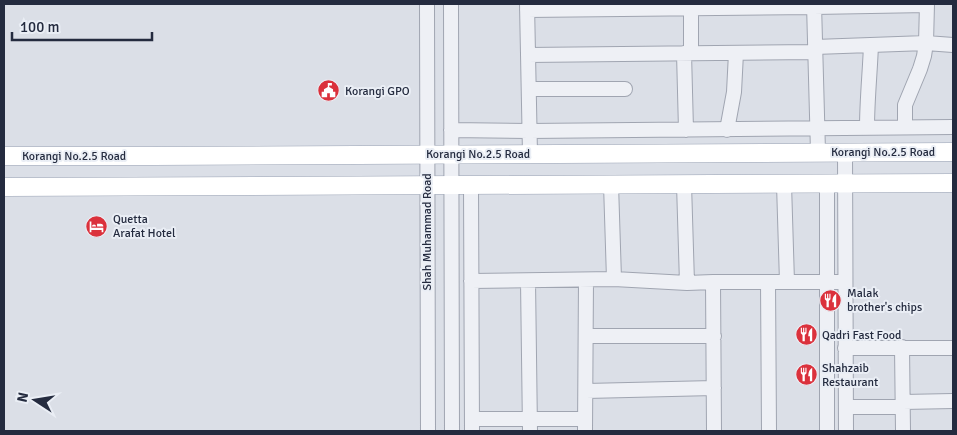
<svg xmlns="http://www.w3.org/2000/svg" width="957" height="435" viewBox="0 0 957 435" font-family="Signika,sans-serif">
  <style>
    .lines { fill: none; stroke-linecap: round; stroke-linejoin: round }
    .minor-casing { stroke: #a0a5b1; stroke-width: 16 }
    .major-casing { stroke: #99a2b4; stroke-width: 19 }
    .minor { stroke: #eef0f5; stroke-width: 14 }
    .major { stroke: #fff; stroke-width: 18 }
    .labels { text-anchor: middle; stroke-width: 4; stroke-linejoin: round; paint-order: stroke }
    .poi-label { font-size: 12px; fill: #242b3f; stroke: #eaeef5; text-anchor: start }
    .street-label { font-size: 12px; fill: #242b3f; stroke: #eaeef5 }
  </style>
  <rect width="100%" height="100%" fill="#dbdfe7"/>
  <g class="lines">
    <defs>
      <path id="minor" d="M 427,4 L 428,431
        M 451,4 L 452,431
        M 527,4 L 530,154
        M 691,4 L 691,53
        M 814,4 L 818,152
        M 527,10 L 814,7 L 927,5
        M 815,47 L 926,43 L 953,45
        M 684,53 L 686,130
        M 528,55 L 815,52
        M 529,89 L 625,89
        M 905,127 L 905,105 L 920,69 L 924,56 L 926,43 L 927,4
        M 867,128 C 867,100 870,72 871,45
        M 451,130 L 529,131 L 953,127
        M 727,130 L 734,92 L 736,53
        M 845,152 L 846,431
        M 611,184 L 614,279
        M 684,184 L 687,283
        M 784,184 L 787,282
        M 471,185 L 472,431
        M 471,281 L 614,279 L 687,283 L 713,282 L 845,282
        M 528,281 L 530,431
        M 713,282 L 714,431
        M 768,282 L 769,431
        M 586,336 L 714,336
        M 902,347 L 903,431
        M 845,348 L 953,348
        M 586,391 L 714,388
        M 903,402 L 953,401
        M 846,407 L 903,407
        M 472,419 L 585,419
        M 585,431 L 586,280
        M 827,431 L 827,183"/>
      <path id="major" d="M 4,156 L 152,156 L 953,152
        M 4,187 L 953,183"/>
    </defs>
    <use href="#minor" class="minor-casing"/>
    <use href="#major" class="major-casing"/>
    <use href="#minor" class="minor"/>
    <use href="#major" class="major"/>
  </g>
  <defs>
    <symbol id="civic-disc" viewBox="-11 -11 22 22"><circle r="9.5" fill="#db313c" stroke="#eaeef5"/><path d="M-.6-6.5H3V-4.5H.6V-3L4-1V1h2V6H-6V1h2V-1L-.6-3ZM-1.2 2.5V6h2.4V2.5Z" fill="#fff"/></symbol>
    <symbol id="hotel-disc" viewBox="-11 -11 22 22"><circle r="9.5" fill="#db313c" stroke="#eaeef5"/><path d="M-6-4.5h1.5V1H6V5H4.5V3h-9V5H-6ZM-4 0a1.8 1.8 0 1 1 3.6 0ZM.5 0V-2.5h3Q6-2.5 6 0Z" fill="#fff"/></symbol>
    <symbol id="restaurant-disc" viewBox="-11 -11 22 22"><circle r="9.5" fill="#db313c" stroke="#eaeef5"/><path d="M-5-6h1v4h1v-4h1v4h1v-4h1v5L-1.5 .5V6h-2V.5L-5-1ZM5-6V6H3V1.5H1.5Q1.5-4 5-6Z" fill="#fff"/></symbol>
  </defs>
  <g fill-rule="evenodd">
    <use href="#civic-disc" x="316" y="78" width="25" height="25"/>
    <use href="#hotel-disc" x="84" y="214" width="25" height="25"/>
    <use href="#restaurant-disc" x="818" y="288" width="25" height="25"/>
    <use href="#restaurant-disc" x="794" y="322" width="25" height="25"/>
    <use href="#restaurant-disc" x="794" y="362" width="25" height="25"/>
  </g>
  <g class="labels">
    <g class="poi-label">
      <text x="345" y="95">Korangi GPO</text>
      <text x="113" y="223">Quetta<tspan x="113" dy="14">Arafat Hotel</tspan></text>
      <text x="847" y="297">Malak<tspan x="847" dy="14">brother's chips</tspan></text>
      <text x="822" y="339">Qadri Fast Food</text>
      <text x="822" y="372">Shahzaib<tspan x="822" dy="14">Restaurant</tspan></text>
    </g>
    <g class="street-label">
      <text x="883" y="156">Korangi No.2.5 Road</text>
      <text x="478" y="158">Korangi No.2.5 Road</text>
      <text x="74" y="160">Korangi No.2.5 Road</text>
      <text transform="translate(427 232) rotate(-90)" y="4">Shah Muhammad Road</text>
    </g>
  </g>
  <rect width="957" height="435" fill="none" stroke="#242b3f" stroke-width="10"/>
  <g transform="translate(35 400) rotate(282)" stroke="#eaeef5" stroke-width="4" paint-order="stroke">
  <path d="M0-4L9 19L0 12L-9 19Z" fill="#242b3f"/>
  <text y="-8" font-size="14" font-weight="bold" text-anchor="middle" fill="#242b3f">N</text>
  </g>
  <path d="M12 32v8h140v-8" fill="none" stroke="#242b3f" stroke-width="2.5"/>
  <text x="20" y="32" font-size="15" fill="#242b3f" stroke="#eaeef5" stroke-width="4" paint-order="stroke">100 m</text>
</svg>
